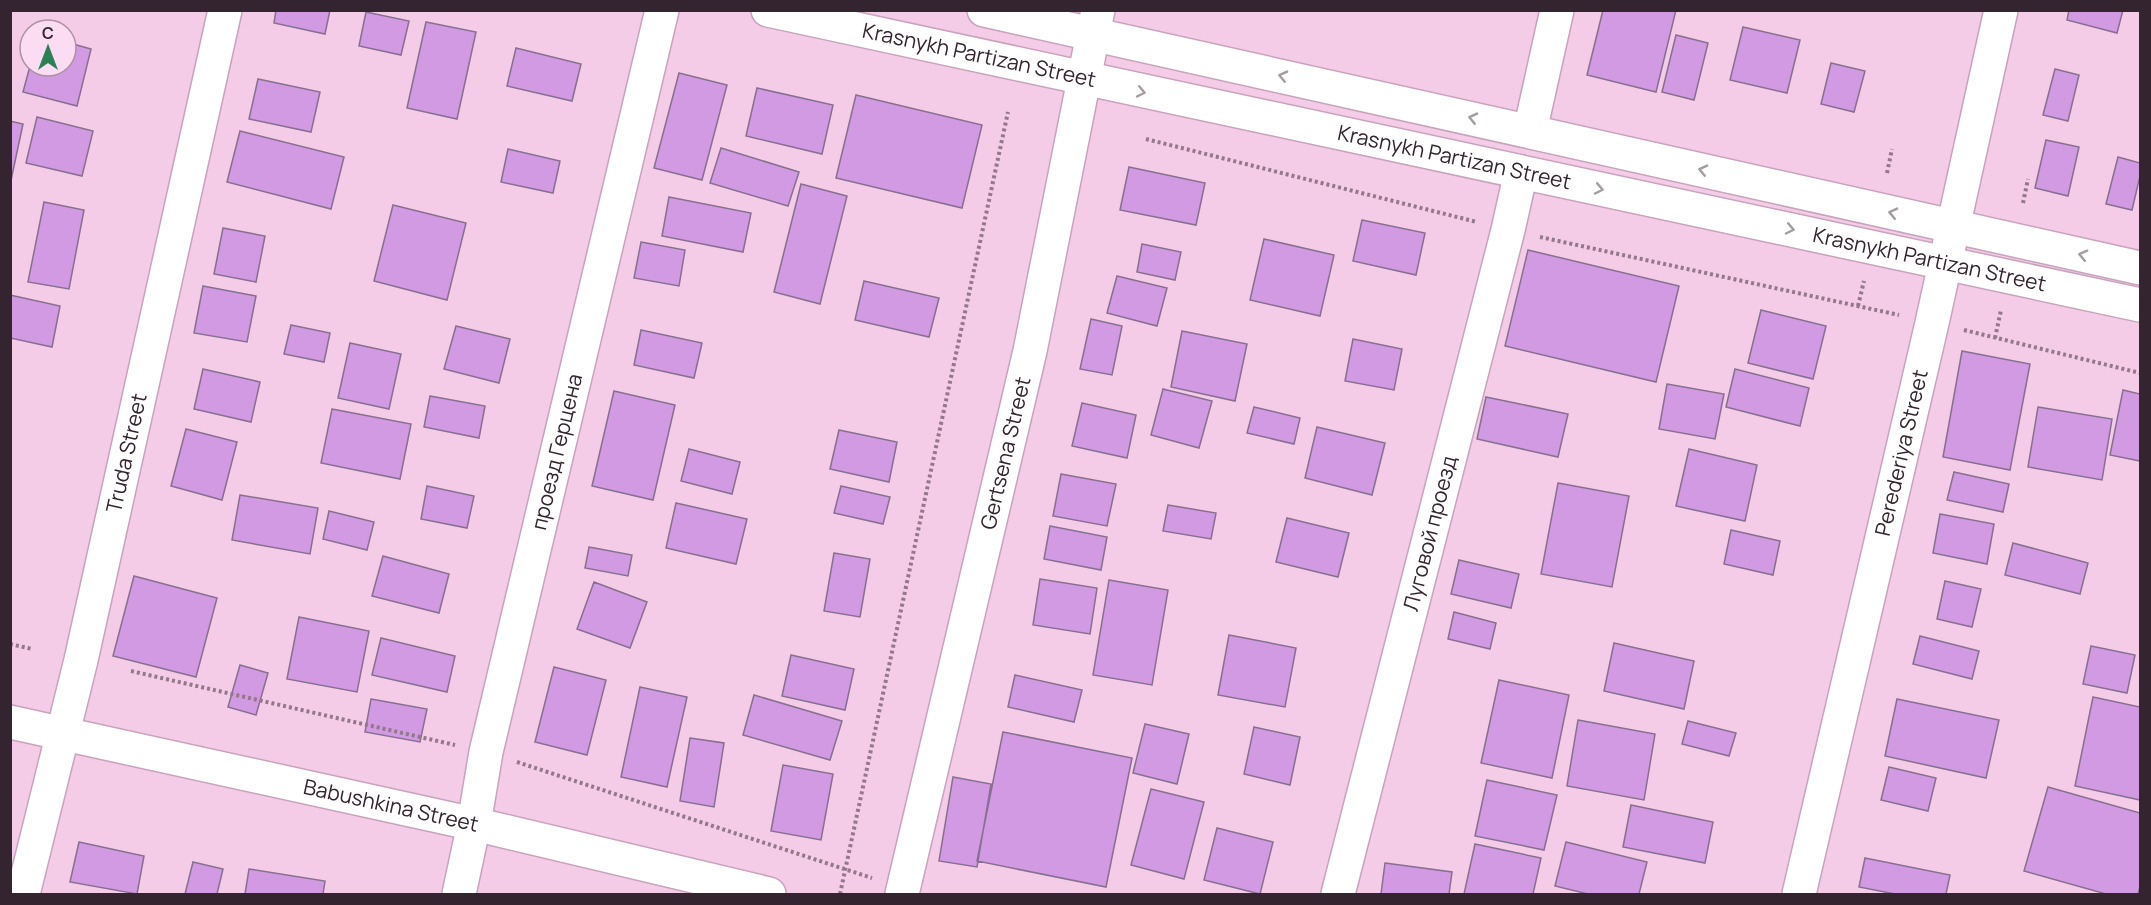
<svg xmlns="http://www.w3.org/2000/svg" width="2151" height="905" viewBox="0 0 2151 905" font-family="Manrope,sans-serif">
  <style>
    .building { fill: #d19ae3; stroke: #876f8f; stroke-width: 1.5 }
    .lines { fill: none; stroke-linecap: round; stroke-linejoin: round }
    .minor-casing { stroke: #c8a3bd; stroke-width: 36 }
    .major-casing { stroke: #c8a3bd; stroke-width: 36 }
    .highway-casing { stroke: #c8a3bd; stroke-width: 36 }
    .path { stroke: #93778a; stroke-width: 4; stroke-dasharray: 3 3; stroke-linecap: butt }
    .minor { stroke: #fff; stroke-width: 33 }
    .major { stroke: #fff; stroke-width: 33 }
    .highway { stroke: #fff; stroke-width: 33 }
    .oneway { stroke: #a39ca1 }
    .labels { text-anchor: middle; stroke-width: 4.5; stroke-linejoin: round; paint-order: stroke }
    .street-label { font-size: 21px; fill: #33242f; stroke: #fcdcf2 }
  </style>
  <rect width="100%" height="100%" fill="#f4cce7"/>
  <path class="building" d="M 276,10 L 330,10 L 325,34 L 274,23 Z
    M 1603,10 L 1676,10 L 1656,92 L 1587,75 Z
    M 2069,10 L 2123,10 L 2117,33 L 2067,20 Z
    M 366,12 L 409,21 L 401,55 L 359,46 Z
    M 426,22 L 476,32 L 457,119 L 407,108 Z
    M 1743,27 L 1800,40 L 1787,93 L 1730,80 Z
    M 1676,35 L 1708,43 L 1694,100 L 1662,92 Z
    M 66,42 L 91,49 L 77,106 L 23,92 L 30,66 L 66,66 Z
    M 516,48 L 581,64 L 572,101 L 507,86 Z
    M 1831,63 L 1865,71 L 1854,112 L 1821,104 Z
    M 2055,69 L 2079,75 L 2068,121 L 2043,115 Z
    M 679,73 L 727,85 L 702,180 L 654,168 Z
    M 258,79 L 320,92 L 311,132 L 249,119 Z
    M 757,88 L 833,105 L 822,154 L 746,136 Z
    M 856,95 L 982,125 L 962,208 L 836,178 Z
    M 37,117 L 93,131 L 82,176 L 26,163 Z
    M 10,121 L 23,124 L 10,185 Z
    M 240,131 L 344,157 L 331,209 L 227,182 Z
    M 2046,140 L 2079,147 L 2068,196 L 2035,188 Z
    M 721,148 L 799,172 L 788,206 L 710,183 Z
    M 508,149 L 560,161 L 553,193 L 501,182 Z
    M 2118,157 L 2140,163 L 2140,176 L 2132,210 L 2106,204 Z
    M 1129,167 L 1205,183 L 1196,225 L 1120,210 Z
    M 801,184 L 847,196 L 820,304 L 774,292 Z
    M 669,197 L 751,213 L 743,252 L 662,236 Z
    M 44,202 L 84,210 L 69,289 L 28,282 Z
    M 393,205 L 466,223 L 447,300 L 374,281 Z
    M 1362,220 L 1425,233 L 1416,275 L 1353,261 Z
    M 223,228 L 265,236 L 256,282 L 214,274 Z
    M 1264,239 L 1334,255 L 1320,316 L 1250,300 Z
    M 641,242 L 685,250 L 679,286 L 634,278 Z
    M 1142,244 L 1181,252 L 1175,280 L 1137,272 Z
    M 1528,250 L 1679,286 L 1656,382 L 1505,346 Z
    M 1117,276 L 1167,288 L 1157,326 L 1107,313 Z
    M 864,281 L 939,298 L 929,337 L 855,320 Z
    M 203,286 L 256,296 L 247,342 L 194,333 Z
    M 10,295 L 60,306 L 52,347 L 10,338 Z
    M 1761,310 L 1826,326 L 1813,379 L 1748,363 Z
    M 1091,319 L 1122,326 L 1112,375 L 1080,369 Z
    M 291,325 L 330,333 L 324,362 L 284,354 Z
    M 456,326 L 510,339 L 499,383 L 444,369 Z
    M 641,330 L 702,343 L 694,378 L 634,365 Z
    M 1182,331 L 1247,344 L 1235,401 L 1171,387 Z
    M 1353,339 L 1402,349 L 1394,390 L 1345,381 Z
    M 350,343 L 401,354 L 389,409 L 338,398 Z
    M 1962,351 L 2030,364 L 2010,470 L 1943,457 Z
    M 203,369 L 260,382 L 251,422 L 194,409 Z
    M 1735,369 L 1809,388 L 1800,426 L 1726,407 Z
    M 1667,384 L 1724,394 L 1715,439 L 1659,429 Z
    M 1163,389 L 1212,401 L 1199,448 L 1151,435 Z
    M 2123,390 L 2140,394 L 2140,461 L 2110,455 Z
    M 614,391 L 675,405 L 653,500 L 592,486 Z
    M 430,396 L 485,406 L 479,438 L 424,427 Z
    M 1486,397 L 1568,414 L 1558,457 L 1477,439 Z
    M 1082,403 L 1136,415 L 1127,458 L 1072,446 Z
    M 1254,407 L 1300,418 L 1294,444 L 1247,433 Z
    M 2038,407 L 2112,419 L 2102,480 L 2028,467 Z
    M 332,409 L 411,424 L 400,479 L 321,463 Z
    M 1317,427 L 1385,443 L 1372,495 L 1305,478 Z
    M 186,429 L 237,442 L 222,500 L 171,486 Z
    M 839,430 L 897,442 L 889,482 L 830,469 Z
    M 689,449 L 740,462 L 732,494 L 681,481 Z
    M 1689,449 L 1757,465 L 1745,521 L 1676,506 Z
    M 1954,472 L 2009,484 L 2003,512 L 1947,500 Z
    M 1061,474 L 1116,484 L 1107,526 L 1053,516 Z
    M 1558,483 L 1629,496 L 1612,587 L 1541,574 Z
    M 427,486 L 474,496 L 467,528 L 421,519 Z
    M 841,486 L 890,497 L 883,524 L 834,513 Z
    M 240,495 L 318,508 L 310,554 L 232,540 Z
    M 676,503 L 747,519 L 736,564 L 666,548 Z
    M 1168,505 L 1216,513 L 1211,539 L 1163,531 Z
    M 329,511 L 374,522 L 367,550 L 323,539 Z
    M 1940,514 L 1994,524 L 1987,564 L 1933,553 Z
    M 1287,518 L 1349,533 L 1338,577 L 1276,562 Z
    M 1050,526 L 1107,537 L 1101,570 L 1044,559 Z
    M 1731,530 L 1780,541 L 1773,575 L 1724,564 Z
    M 2013,543 L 2088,563 L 2080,594 L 2005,575 Z
    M 589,547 L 632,555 L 628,576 L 585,568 Z
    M 834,553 L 870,559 L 860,617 L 824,611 Z
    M 383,556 L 449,574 L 439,613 L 372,596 Z
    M 1459,560 L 1519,574 L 1511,608 L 1451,594 Z
    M 134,576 L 217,598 L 196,677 L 113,656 Z
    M 1040,579 L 1097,588 L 1090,634 L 1033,625 Z
    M 1109,580 L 1168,590 L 1152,685 L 1093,675 Z
    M 1945,581 L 1981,589 L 1972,627 L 1937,619 Z
    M 594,582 L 647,602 L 630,648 L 577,629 Z
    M 1454,612 L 1496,623 L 1490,649 L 1448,639 Z
    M 299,617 L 369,631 L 357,692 L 287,679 Z
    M 1229,635 L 1296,648 L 1285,707 L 1218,695 Z
    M 1920,636 L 1979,651 L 1972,679 L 1913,664 Z
    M 381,638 L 455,656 L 447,692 L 372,675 Z
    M 1614,643 L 1694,661 L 1684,709 L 1604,691 Z
    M 2091,646 L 2135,655 L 2127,693 L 2083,684 Z
    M 791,655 L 854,669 L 845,710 L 782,696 Z
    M 240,665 L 268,673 L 256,715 L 228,707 Z
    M 554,667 L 606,680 L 587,755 L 535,742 Z
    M 1015,675 L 1082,690 L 1074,722 L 1008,707 Z
    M 1499,680 L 1569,695 L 1552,778 L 1481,763 Z
    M 640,687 L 687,697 L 667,787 L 621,777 Z
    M 754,695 L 842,721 L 830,760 L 743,735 Z
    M 2093,697 L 2140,707 L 2140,800 L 2075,786 Z
    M 371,699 L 427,709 L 420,742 L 365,732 Z
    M 1897,699 L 1999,720 L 1986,778 L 1885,756 Z
    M 1578,720 L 1655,734 L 1644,800 L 1567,786 Z
    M 1688,721 L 1736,733 L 1729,756 L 1682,744 Z
    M 1145,724 L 1189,734 L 1177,784 L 1133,773 Z
    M 1254,727 L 1300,737 L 1290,785 L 1244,774 Z
    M 1003,732 L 1132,758 L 1106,887 L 977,861 Z
    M 690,738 L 724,743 L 714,807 L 680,801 Z
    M 783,765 L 833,774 L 821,840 L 771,831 Z
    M 1889,767 L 1936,778 L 1928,811 L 1881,800 Z
    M 953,777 L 991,784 L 977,867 L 939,861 Z
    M 1487,780 L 1557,795 L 1544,850 L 1475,836 Z
    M 2048,787 L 2140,813 L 2140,886 L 2138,894 L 2106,894 L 2024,871 Z
    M 1151,789 L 1204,802 L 1184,879 L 1131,865 Z
    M 1631,805 L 1713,822 L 1705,863 L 1623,847 Z
    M 1217,828 L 1273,842 L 1260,894 L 1204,880 Z
    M 79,842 L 144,856 L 137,894 L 70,882 Z
    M 1566,842 L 1647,862 L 1639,894 L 1588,894 L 1555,886 Z
    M 1475,844 L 1541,858 L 1533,894 L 1464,894 Z
    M 1865,858 L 1950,875 L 1946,894 L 1895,894 L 1859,887 Z
    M 193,862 L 223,869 L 217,894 L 185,894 Z
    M 1385,863 L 1452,872 L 1449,894 L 1381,894 Z
    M 249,869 L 325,881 L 323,894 L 245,894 Z"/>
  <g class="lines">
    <defs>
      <g id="minor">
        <path d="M 1530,131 L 1557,10"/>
        <path id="s1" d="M 10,722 L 474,824 L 769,894"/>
        <path id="s2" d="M 23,894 L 81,660 L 225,10"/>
        <path id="s3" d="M 459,894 L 474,824 L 486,752 L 662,10"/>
        <path id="s4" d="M 902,894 L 1030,351 L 1093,34"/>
        <path id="s5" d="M 1338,894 L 1508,230 L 1521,172"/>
        <path id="s6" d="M 1799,894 L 1932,323 L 2001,10"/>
      </g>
      <path id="major" d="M 1093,34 L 1098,10"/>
      <g id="highway">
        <path id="s7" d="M 768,10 L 2140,305"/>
        <path d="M 984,10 L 2140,268"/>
      </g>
    </defs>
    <use href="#minor" class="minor-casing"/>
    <use href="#major" class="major-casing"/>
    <use href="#highway" class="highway-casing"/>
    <path class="path" d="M 1146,139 L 1477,222
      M 1887,173 L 1892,149
      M 2023,203 L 2028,179
      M 1540,237 L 1899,315
      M 1858,306 L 1864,281
      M 1964,330 L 2140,373
      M 1995,338 L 2001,310
      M 10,644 L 32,649
      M 131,671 L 455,745
      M 517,762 L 872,878
      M 840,894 L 1008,112"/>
    <use href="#minor" class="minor"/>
    <use href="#major" class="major"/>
    <use href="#highway" class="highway"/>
  </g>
  <defs><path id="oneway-chevron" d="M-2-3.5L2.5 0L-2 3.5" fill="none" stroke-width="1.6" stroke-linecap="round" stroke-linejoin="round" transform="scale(1.5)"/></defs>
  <g class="oneway">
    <use href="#oneway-chevron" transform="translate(1283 76) rotate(-167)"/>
    <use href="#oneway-chevron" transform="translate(1141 92) rotate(12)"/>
    <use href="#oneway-chevron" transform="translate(1473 118) rotate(-167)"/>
    <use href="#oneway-chevron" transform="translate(1703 170) rotate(-167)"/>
    <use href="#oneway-chevron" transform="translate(1599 189) rotate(12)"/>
    <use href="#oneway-chevron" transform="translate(1893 213) rotate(-167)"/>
    <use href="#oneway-chevron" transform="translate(1790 229) rotate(12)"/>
    <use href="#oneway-chevron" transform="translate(2083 255) rotate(-167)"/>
  </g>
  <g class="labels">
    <g class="street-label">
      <text dy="7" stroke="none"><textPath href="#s7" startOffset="216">Krasnykh Partizan Street</textPath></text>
      <text dy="7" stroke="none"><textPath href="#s7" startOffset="702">Krasnykh Partizan Street</textPath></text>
      <text dy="7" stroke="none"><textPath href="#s7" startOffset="1188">Krasnykh Partizan Street</textPath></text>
      <text dy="7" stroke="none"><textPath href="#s3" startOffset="453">проезд Герцена</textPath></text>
      <text dy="7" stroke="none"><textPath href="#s2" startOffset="453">Truda Street</textPath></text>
      <text dy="7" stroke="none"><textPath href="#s6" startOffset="453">Perederiya Street</textPath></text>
      <text dy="7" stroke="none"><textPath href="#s4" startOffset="453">Gertsena Street</textPath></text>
      <text dy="7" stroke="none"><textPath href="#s5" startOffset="372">Луговой проезд</textPath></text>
      <text dy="7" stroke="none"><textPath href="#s1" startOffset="390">Babushkina Street</textPath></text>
    </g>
  </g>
  <rect width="2151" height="905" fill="none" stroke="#33242f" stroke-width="24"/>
  <g transform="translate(48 48)"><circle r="28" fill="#fcdcf2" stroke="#ac92a4" stroke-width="1.5"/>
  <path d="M0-4.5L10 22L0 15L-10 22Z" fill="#298155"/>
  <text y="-9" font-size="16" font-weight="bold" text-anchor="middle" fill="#33242f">С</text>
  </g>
</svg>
